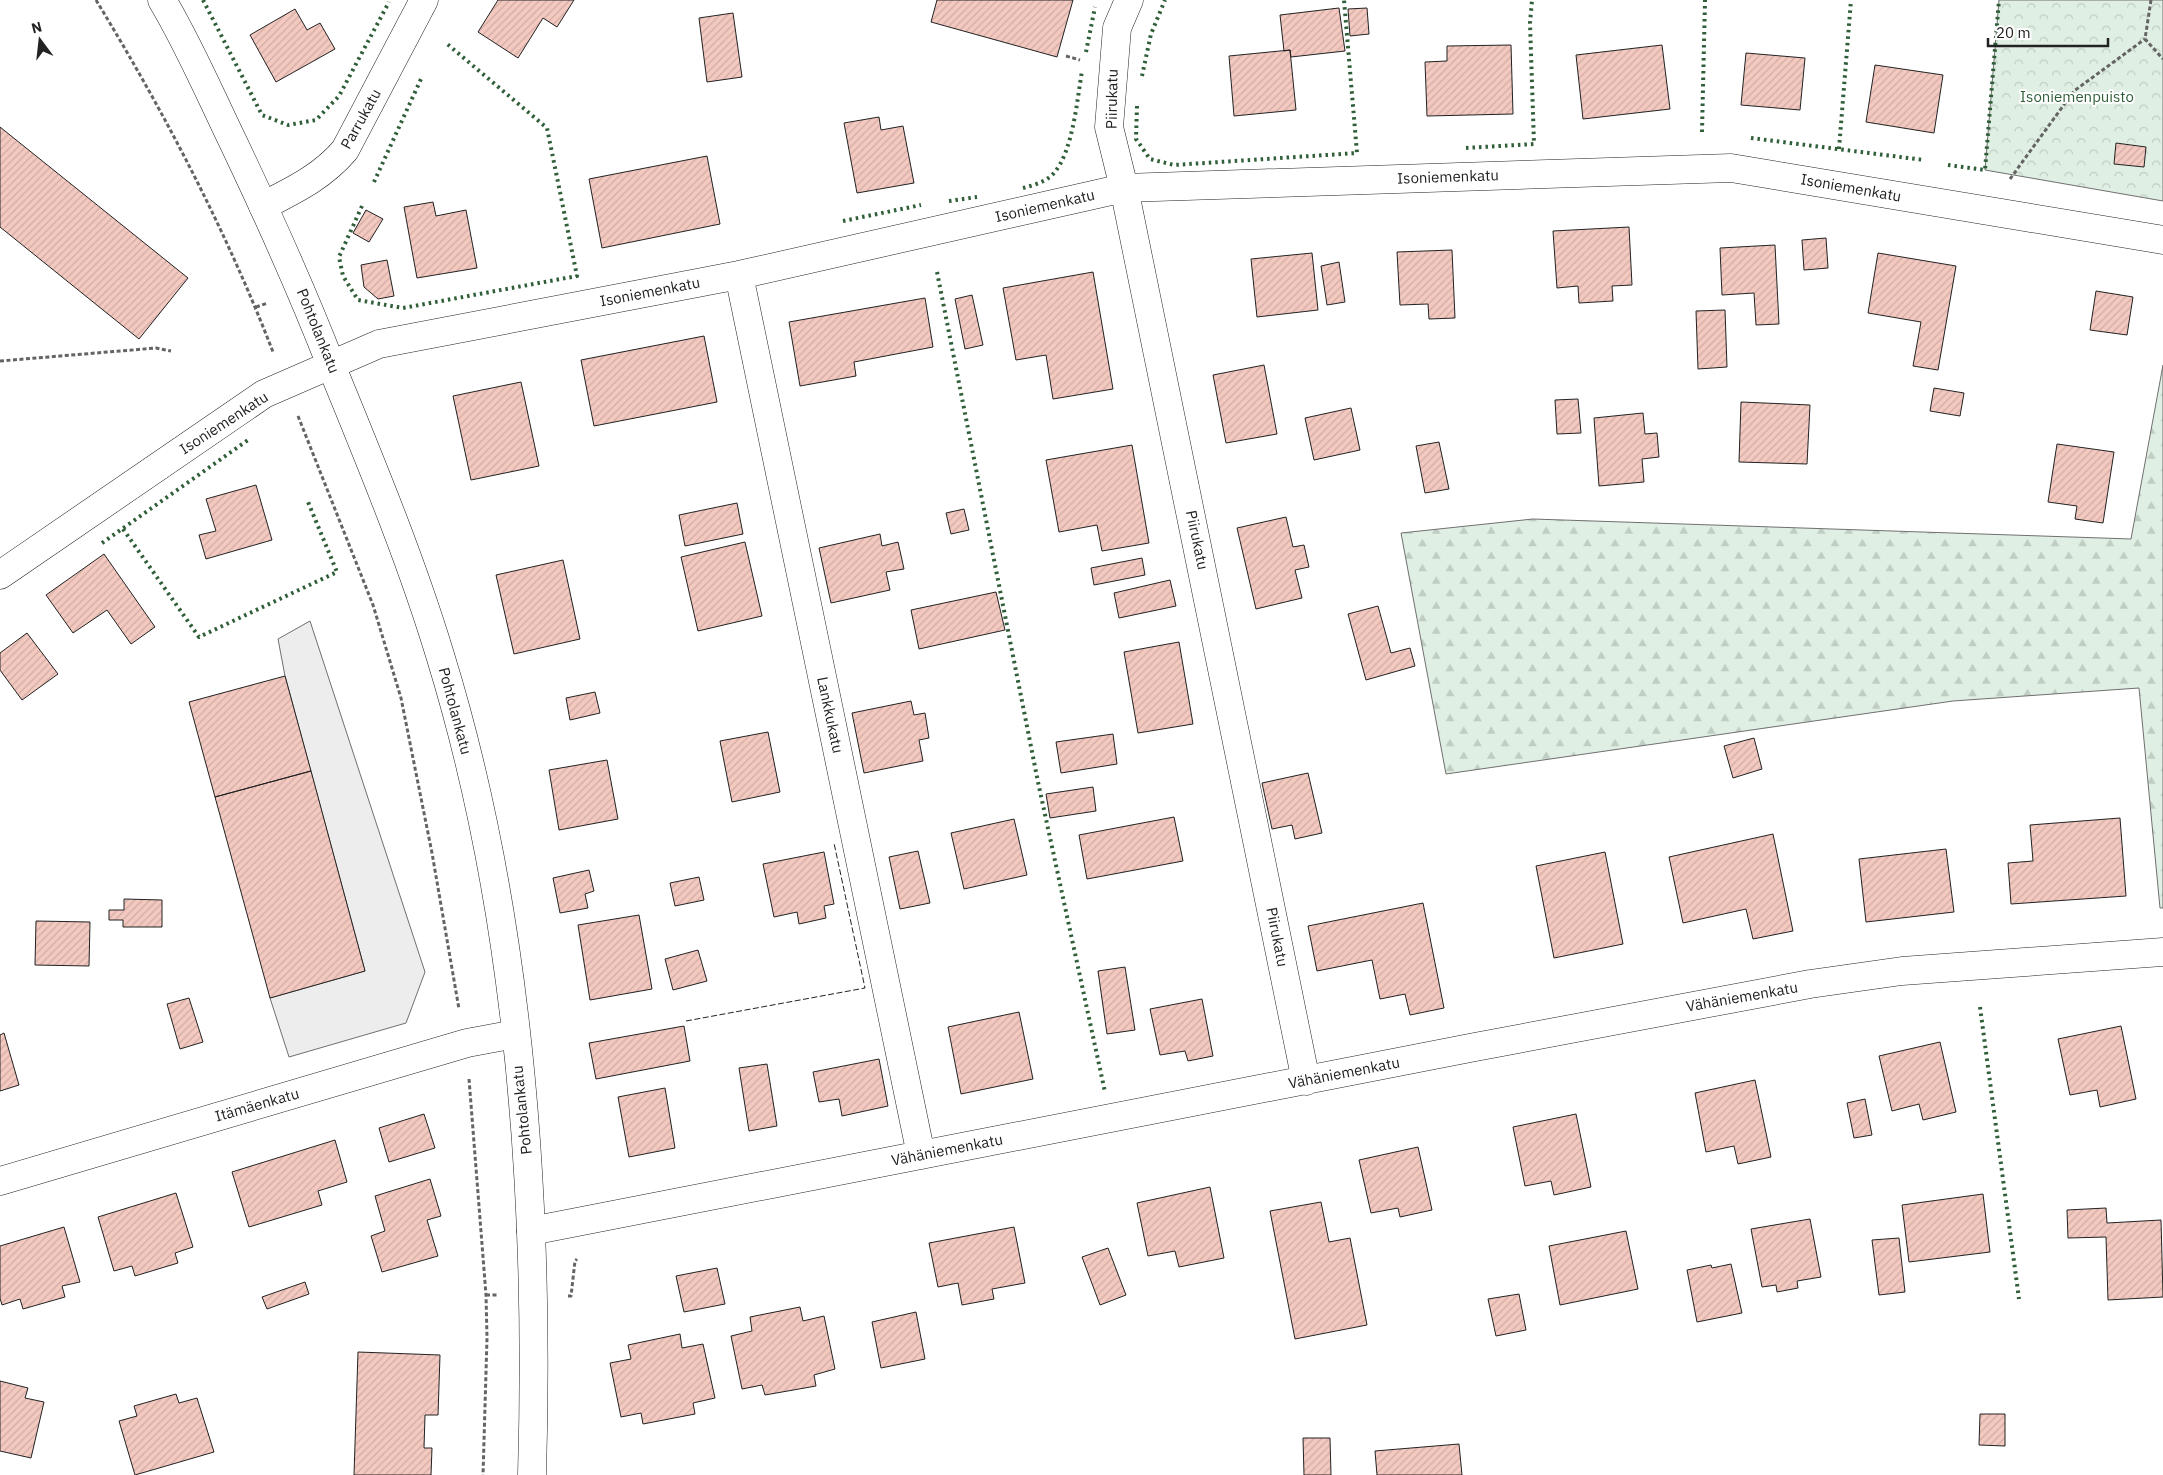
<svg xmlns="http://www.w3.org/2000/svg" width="2163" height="1475" viewBox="0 0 2163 1475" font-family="'IBM Plex Sans',sans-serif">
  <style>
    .forest { fill: url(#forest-firs); stroke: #6f6f6f }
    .park { fill: url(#park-crowns); stroke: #6f6f6f }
    .parking { fill: #ededed; stroke: #6f6f6f }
    .building { fill: url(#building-hatch); stroke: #222 }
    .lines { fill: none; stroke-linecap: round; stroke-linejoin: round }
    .minor-casing { stroke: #222; stroke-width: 29 }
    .major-casing { stroke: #222; stroke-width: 29 }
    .path { stroke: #646464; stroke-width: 3; stroke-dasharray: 4 2.5; stroke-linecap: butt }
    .minor { stroke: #fff; stroke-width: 28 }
    .major { stroke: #fff; stroke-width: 28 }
    .hedge { stroke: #2f5e38; stroke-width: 4; stroke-dasharray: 2.5 4; stroke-linecap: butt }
    .fence { stroke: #222; stroke-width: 1; stroke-dasharray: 6 2.5; stroke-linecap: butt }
    .labels { text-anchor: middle; stroke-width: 4; stroke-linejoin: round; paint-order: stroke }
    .park-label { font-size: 15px; fill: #2f5e38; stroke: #fff }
    .street-label { font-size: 15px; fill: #222; stroke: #fff }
  </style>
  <defs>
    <pattern id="forest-firs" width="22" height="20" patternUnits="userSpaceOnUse" patternTransform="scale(1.25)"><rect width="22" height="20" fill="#e0efe3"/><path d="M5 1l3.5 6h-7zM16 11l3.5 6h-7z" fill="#c0cdc2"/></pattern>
    <pattern id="park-crowns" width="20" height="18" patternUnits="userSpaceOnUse" patternTransform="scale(1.25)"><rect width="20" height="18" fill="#e0efe3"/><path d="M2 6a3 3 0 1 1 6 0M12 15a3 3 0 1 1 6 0" fill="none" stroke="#c0cdc2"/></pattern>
    <pattern id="building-hatch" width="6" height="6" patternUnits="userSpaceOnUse" patternTransform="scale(1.25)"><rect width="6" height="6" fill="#f3c9c0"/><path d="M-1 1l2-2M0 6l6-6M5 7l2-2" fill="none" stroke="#d0aca5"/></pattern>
  </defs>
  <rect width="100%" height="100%" fill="#fff"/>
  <path class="forest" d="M 2163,365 L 2163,908 L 2160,908 L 2139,688 L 1953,701 L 1446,774 L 1401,533 L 1533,519 L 2131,539 Z"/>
  <path class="park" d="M 1999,0 L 2163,0 L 2163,201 L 1985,170 Z"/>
  <path class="parking" d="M 310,621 L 425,972 L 406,1023 L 289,1057 L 270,998 L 365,971 L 285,676 L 278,639 Z"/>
  <path class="building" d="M 498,0 L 574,0 L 557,27 L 543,18 L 518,58 L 478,32 Z
    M 937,0 L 1073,0 L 1057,57 L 931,22 Z
    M 1339,8 L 1345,51 L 1291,57 L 1290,50 L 1284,51 L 1280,15 Z
    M 1367,8 L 1369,34 L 1350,36 L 1348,9 Z
    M 295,9 L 307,30 L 320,23 L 335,49 L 276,82 L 250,35 Z
    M 733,13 L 742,77 L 707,82 L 699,18 Z
    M 1511,45 L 1513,114 L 1427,116 L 1425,62 L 1447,61 L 1447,46 Z
    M 1662,45 L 1670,109 L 1583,119 L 1576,55 Z
    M 1290,50 L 1296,110 L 1234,116 L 1229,56 Z
    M 1746,53 L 1805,58 L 1800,110 L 1741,105 Z
    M 1875,65 L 1943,75 L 1934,133 L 1866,122 Z
    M 879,117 L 881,130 L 903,126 L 914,183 L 857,193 L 844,123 Z
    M 0,127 L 188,278 L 139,339 L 0,227 Z
    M 2116,143 L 2146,147 L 2144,167 L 2114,164 Z
    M 707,156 L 720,224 L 602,248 L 589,179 Z
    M 433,202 L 436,216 L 466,210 L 477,268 L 417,278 L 404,207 Z
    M 366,210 L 383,219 L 369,242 L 353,233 Z
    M 1629,227 L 1632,285 L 1612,286 L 1613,301 L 1579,303 L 1578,286 L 1557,288 L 1553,231 Z
    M 1826,238 L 1828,268 L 1804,270 L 1802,240 Z
    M 1775,245 L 1779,324 L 1756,325 L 1754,293 L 1722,295 L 1720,248 Z
    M 1452,250 L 1455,318 L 1429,319 L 1428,304 L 1400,305 L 1397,252 Z
    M 1312,253 L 1318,310 L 1257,317 L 1251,259 Z
    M 1878,253 L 1956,266 L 1938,370 L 1913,366 L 1921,322 L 1868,313 Z
    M 387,260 L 394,296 L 378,299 L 364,287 L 361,265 Z
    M 1339,262 L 1345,302 L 1327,305 L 1321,266 Z
    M 1093,272 L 1113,389 L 1053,399 L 1046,355 L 1016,360 L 1003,288 Z
    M 2096,291 L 2133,297 L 2127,335 L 2090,330 Z
    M 972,295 L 983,345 L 965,349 L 955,299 Z
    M 925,298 L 933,347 L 854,362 L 856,376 L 800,386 L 789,322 Z
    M 1725,310 L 1727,367 L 1698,369 L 1696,311 Z
    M 704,336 L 717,402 L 594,426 L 581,360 Z
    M 1264,365 L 1277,434 L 1226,443 L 1213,375 Z
    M 521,382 L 539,466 L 471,480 L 453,396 Z
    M 1934,388 L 1964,393 L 1960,416 L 1930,411 Z
    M 1578,399 L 1581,433 L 1557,434 L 1555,400 Z
    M 1741,402 L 1810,405 L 1807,464 L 1739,462 Z
    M 1351,408 L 1360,450 L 1314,460 L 1305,418 Z
    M 1643,413 L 1645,434 L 1657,433 L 1659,457 L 1642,459 L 1644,482 L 1599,486 L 1594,418 Z
    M 1439,442 L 1449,489 L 1425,493 L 1416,446 Z
    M 2057,444 L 2114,452 L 2103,523 L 2075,519 L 2077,506 L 2048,502 Z
    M 1132,445 L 1149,543 L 1102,551 L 1097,525 L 1059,532 L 1046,460 Z
    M 256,485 L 272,540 L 206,559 L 199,535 L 216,531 L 206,499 Z
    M 737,503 L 743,534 L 685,546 L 679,515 Z
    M 964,509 L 969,530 L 951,534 L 946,513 Z
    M 1286,517 L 1293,547 L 1304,545 L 1309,567 L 1295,570 L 1302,598 L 1256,609 L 1237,528 Z
    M 880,534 L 882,546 L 898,542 L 904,569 L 886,572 L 890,590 L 831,603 L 819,548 Z
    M 745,542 L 762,616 L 698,631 L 681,557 Z
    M 104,554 L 155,627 L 131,644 L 107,610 L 73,633 L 46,595 Z
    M 1142,558 L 1145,575 L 1094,585 L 1091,568 Z
    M 563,560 L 580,639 L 514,654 L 496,575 Z
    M 1170,580 L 1176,606 L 1119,618 L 1114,593 Z
    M 996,592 L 1005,630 L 919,649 L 911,610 Z
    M 1378,606 L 1391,653 L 1410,648 L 1415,666 L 1366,680 L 1348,614 Z
    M 27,633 L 58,674 L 22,700 L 0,670 L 0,653 Z
    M 1179,642 L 1193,724 L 1138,733 L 1124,652 Z
    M 285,676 L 311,771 L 215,797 L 189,702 Z
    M 595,692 L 600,713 L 570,720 L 566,698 Z
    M 911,701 L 914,715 L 925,713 L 929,738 L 919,740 L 923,761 L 864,773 L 852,713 Z
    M 768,732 L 780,792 L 732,802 L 720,741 Z
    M 1113,734 L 1117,764 L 1061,773 L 1056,742 Z
    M 1754,738 L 1762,769 L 1733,778 L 1724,746 Z
    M 607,760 L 618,819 L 559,830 L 549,770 Z
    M 311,771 L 365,971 L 270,998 L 215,797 Z
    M 1308,773 L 1322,833 L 1295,839 L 1292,825 L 1272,829 L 1262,783 Z
    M 1093,787 L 1096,811 L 1050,818 L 1046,794 Z
    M 1174,817 L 1183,861 L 1087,879 L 1079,835 Z
    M 2120,818 L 2126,896 L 2011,904 L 2008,863 L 2033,861 L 2030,825 Z
    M 1014,819 L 1027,875 L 964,889 L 951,833 Z
    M 1773,834 L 1793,931 L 1753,939 L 1746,909 L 1683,923 L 1669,857 Z
    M 1946,849 L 1954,912 L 1866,922 L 1859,859 Z
    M 918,851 L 930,903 L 900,909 L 889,857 Z
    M 824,852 L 834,904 L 824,906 L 826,918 L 799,924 L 797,912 L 774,917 L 763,864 Z
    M 1605,852 L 1623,944 L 1554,958 L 1536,866 Z
    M 589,870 L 594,891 L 585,894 L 588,908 L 560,913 L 553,878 Z
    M 699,877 L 704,900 L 675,906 L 670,883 Z
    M 124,899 L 162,900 L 162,927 L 123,927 L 123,920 L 109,920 L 109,910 L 124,910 Z
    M 1423,903 L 1444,1008 L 1410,1015 L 1405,994 L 1380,999 L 1372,960 L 1317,971 L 1308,926 Z
    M 639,915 L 652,989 L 590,1000 L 578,925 Z
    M 36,921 L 90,922 L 89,966 L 35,965 Z
    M 698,950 L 707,981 L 673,990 L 665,959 Z
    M 1125,967 L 1135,1030 L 1107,1034 L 1098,971 Z
    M 189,998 L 203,1042 L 180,1049 L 167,1004 Z
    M 1202,999 L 1213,1056 L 1188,1061 L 1185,1051 L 1160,1055 L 1150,1009 Z
    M 1019,1012 L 1033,1079 L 961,1094 L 948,1027 Z
    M 684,1026 L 690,1061 L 596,1079 L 589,1043 Z
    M 2121,1026 L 2136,1099 L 2100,1107 L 2097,1090 L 2070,1095 L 2058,1039 Z
    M 4,1033 L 19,1085 L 0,1091 L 0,1035 Z
    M 1940,1042 L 1956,1112 L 1923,1120 L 1919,1104 L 1892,1111 L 1879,1056 Z
    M 879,1059 L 888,1106 L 842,1116 L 839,1099 L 819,1102 L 813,1072 Z
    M 767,1064 L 777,1126 L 749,1131 L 739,1068 Z
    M 1755,1080 L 1771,1157 L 1738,1164 L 1734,1146 L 1706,1152 L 1695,1093 Z
    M 665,1088 L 675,1148 L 629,1157 L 618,1097 Z
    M 1865,1099 L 1872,1135 L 1854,1138 L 1847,1103 Z
    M 424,1114 L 435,1148 L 389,1162 L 379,1128 Z
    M 1576,1114 L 1591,1187 L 1554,1195 L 1551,1181 L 1525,1186 L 1513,1127 Z
    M 335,1140 L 347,1182 L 318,1191 L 322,1205 L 249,1227 L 232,1172 Z
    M 1418,1147 L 1432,1210 L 1400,1217 L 1398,1208 L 1371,1213 L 1359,1160 Z
    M 430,1179 L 441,1216 L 427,1220 L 438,1256 L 382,1272 L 371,1236 L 385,1231 L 375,1196 Z
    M 1210,1187 L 1224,1258 L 1179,1267 L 1175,1251 L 1148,1256 L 1137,1203 Z
    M 176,1193 L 193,1247 L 175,1253 L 178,1263 L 135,1276 L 132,1266 L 114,1271 L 98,1217 Z
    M 1983,1194 L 1990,1252 L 1909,1262 L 1902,1205 Z
    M 1321,1202 L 1329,1242 L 1350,1238 L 1367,1325 L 1295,1339 L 1270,1211 Z
    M 2106,1208 L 2107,1223 L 2161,1220 L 2163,1297 L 2108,1300 L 2106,1237 L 2068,1238 L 2067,1210 Z
    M 1810,1219 L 1821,1277 L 1797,1281 L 1798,1288 L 1777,1292 L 1776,1285 L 1762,1287 L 1751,1229 Z
    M 64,1227 L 80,1282 L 62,1286 L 65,1297 L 23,1309 L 20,1299 L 2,1305 L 0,1298 L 0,1246 Z
    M 1014,1227 L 1025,1283 L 992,1289 L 994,1299 L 962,1305 L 958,1283 L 938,1287 L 929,1243 Z
    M 1626,1231 L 1638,1289 L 1560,1305 L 1549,1246 Z
    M 1899,1238 L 1905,1292 L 1879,1295 L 1872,1240 Z
    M 1108,1248 L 1126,1295 L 1100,1305 L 1082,1257 Z
    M 1731,1264 L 1742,1313 L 1697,1322 L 1687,1270 L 1711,1265 L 1712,1268 Z
    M 717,1268 L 725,1304 L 684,1312 L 676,1276 Z
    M 305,1282 L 309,1294 L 267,1309 L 262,1297 Z
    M 1519,1294 L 1526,1330 L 1496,1336 L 1488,1299 Z
    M 800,1307 L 803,1321 L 824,1316 L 835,1369 L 814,1375 L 816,1386 L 765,1395 L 762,1385 L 742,1389 L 731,1336 L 752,1331 L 750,1317 Z
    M 916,1312 L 925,1359 L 881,1368 L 872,1322 Z
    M 680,1334 L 682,1348 L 703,1344 L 715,1398 L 693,1403 L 695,1414 L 643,1424 L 641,1413 L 621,1417 L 610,1363 L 631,1359 L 628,1345 Z
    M 358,1352 L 440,1355 L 438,1415 L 425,1415 L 424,1448 L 432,1448 L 431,1475 L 354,1475 Z
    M 0,1381 L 28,1388 L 25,1398 L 44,1402 L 31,1458 L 0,1451 Z
    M 176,1394 L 179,1403 L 197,1398 L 214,1452 L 135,1475 L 119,1421 L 137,1416 L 134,1406 Z
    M 1980,1414 L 2005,1414 L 2005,1446 L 1979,1445 Z
    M 1303,1438 L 1330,1438 L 1331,1475 L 1304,1475 Z
    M 1459,1444 L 1462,1475 L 1377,1475 L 1375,1451 Z"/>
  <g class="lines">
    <defs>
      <path id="minor" d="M 1129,0 L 1117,28 L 1109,127 L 1124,188 L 1306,1081
        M 263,206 C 294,190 322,177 345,150 L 424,0
        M 739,275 L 921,1155
        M 0,575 L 264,394 L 379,344 L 739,275 L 1124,188 L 1731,168 L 2163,240
        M 0,1181 L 467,1043 L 515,1034
        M 531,1231 L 1475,1047 L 1810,984 L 1902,971 L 2163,952"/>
      <path id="major" d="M 162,0 C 186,40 205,83 225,125 C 263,204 299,283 331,365 C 370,461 410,556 440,655 C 520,914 540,1205 532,1475"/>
    </defs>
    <use href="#minor" class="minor-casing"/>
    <use href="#major" class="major-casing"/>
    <path class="path" d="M 96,0 C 164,112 226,230 273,352
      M 2151,0 L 2145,39 L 2163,59
      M 1066,56 L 1080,60
      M 2010,179 L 2074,91 L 2145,39
      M 256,307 L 268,303
      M 0,361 L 156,348 L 171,351
      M 298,416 L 373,605 L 401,698 L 432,853 L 459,1009
      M 469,1079 L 486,1295 L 487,1338 L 483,1475
      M 486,1295 L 497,1295
      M 568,1296 L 571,1296 L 575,1261 L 577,1259"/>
    <use href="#minor" class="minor"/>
    <use href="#major" class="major"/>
    <path class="hedge" d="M 203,0 L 262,115 L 288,125 L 316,120 L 339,96 L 389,2
      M 1086,52 L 1095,7
      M 1142,76 L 1151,34 L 1165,0
      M 1137,106 L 1136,139 L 1150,159 L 1174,165 L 1357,153 L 1344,0
      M 1702,132 L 1705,0
      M 1751,138 L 1924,160
      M 1466,148 L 1534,144 L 1530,23 L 1532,0
      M 1839,149 L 1851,0
      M 1948,165 L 1985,170 L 1999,0
      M 374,182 L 421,79
      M 1023,188 C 1034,185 1046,182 1054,173 C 1073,151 1077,100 1082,71
      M 949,201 L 977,197
      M 362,206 L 339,257 L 343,276 L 358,300 L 403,308 L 577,276 L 547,128 L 446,43
      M 843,221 L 921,205
      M 937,272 L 1038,782 L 1105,1092
      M 123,529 L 199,637 L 337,572 L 308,502
      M 102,543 L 248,440
      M 1980,1007 L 2019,1299"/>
    <path class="fence" d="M 686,1021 L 865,988 L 834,843"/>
  </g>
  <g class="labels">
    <g class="park-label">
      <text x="2077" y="102">Isoniemenpuisto</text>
    </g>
    <g class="street-label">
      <text transform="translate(1112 99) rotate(-89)" y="5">Piirukatu</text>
      <text transform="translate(361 119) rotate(-61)" y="5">Parrukatu</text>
      <text transform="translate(1448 177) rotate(-2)" y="5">Isoniemenkatu</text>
      <text transform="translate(1851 188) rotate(10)" y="5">Isoniemenkatu</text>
      <text transform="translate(1045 206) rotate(-13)" y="5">Isoniemenkatu</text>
      <text transform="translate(650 292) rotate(-11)" y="5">Isoniemenkatu</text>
      <text transform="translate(318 331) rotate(68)" y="5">Pohtolankatu</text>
      <text transform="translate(224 423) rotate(-33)" y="5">Isoniemenkatu</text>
      <text transform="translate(1197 540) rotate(78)" y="5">Piirukatu</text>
      <text transform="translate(455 711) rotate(75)" y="5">Pohtolankatu</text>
      <text transform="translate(830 715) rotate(78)" y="5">Lankkukatu</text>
      <text transform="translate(1277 937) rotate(79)" y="5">Piirukatu</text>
      <text transform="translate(1742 997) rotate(-10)" y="5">Vähäniemenkatu</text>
      <text transform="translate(1344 1073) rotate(-11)" y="5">Vähäniemenkatu</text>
      <text transform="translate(257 1105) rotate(-16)" y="5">Itämäenkatu</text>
      <text transform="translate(522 1110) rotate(-96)" y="5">Pohtolankatu</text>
      <text transform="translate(947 1150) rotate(-11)" y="5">Vähäniemenkatu</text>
    </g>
  </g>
  <g transform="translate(40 40) rotate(345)" stroke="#ffffff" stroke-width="4" paint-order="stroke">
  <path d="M0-4L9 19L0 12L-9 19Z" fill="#222222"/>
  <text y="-8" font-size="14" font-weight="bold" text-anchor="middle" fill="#222222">N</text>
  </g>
  <path d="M1988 38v8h120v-8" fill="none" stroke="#222222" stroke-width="2.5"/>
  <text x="1996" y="38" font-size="15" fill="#222222" stroke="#ffffff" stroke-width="4" paint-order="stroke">20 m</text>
</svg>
